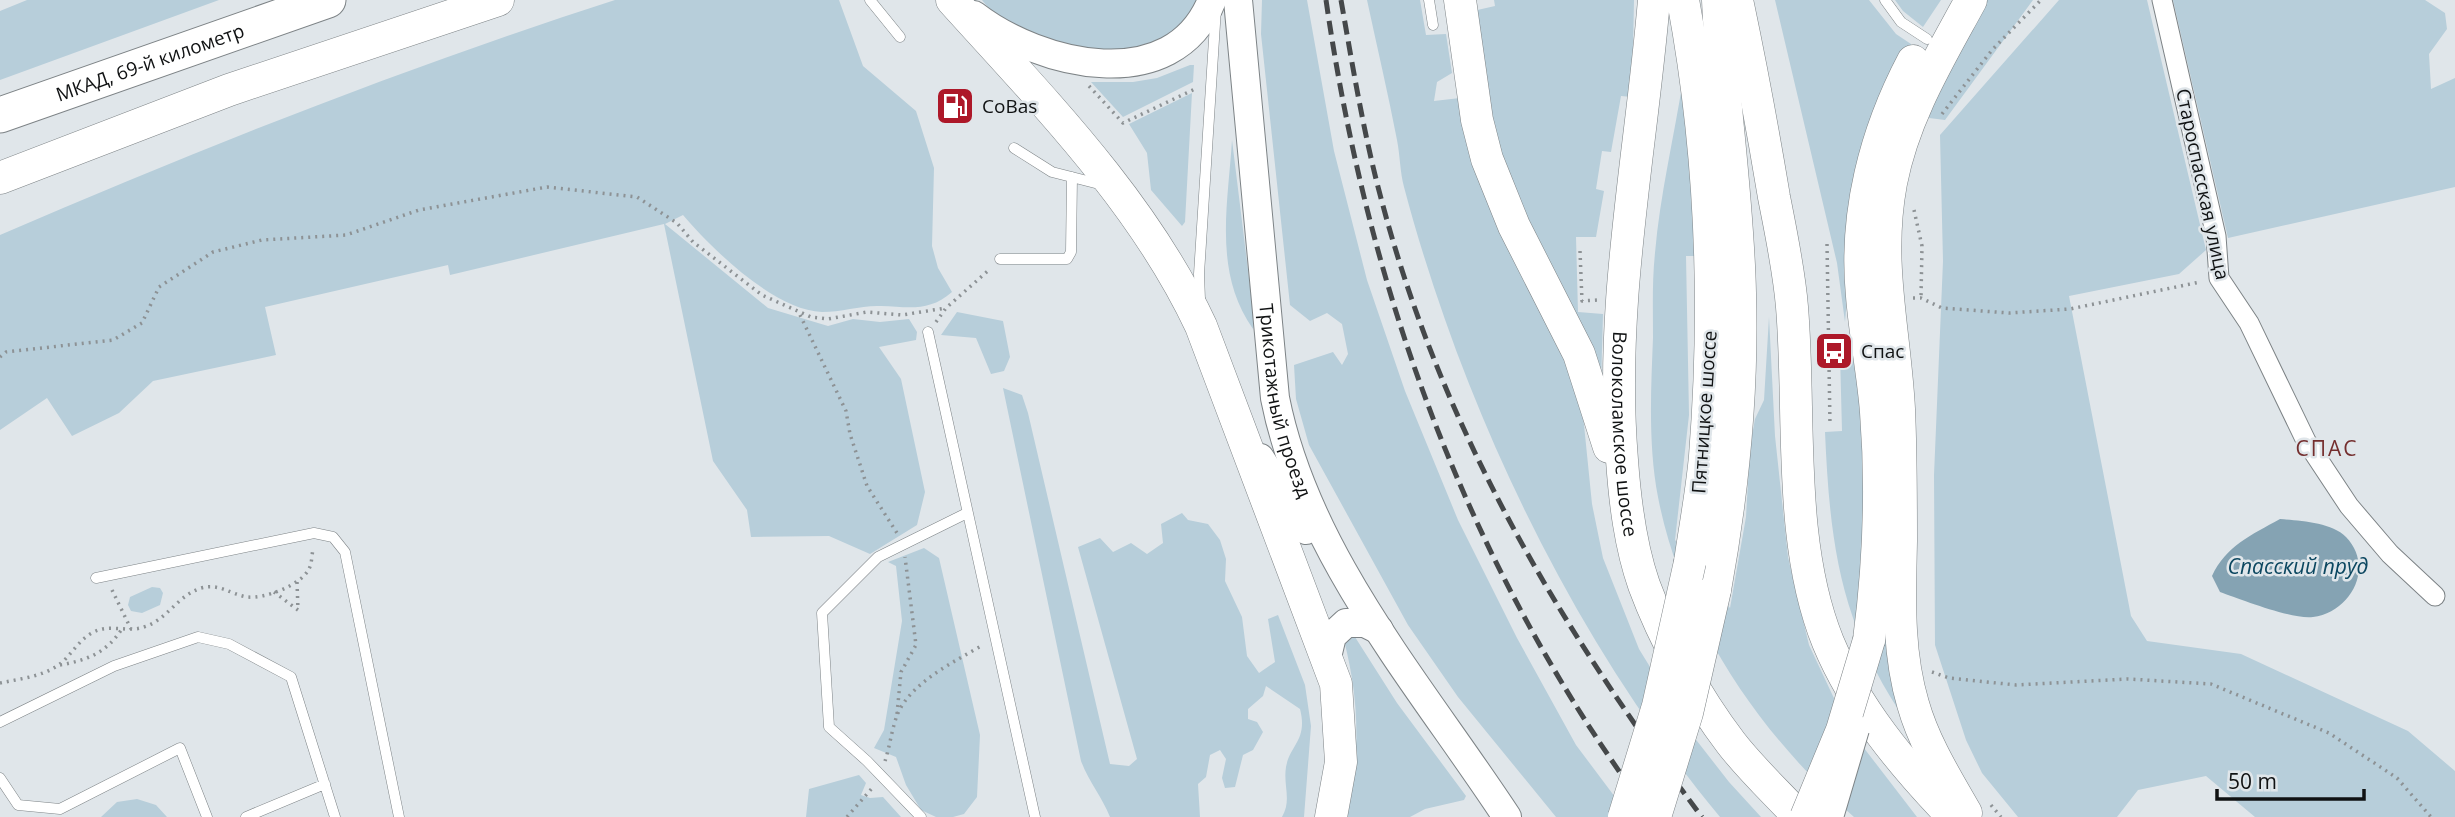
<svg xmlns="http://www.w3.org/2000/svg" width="2455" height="817" viewBox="0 0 2455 817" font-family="'Open Sans',sans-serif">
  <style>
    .green { fill: #b7ceda }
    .water { fill: #85a3b3 }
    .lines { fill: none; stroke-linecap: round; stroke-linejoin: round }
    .lane-casing { stroke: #7d8386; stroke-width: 11 }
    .street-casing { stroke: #7d8386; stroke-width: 21 }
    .secondary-casing { stroke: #7d8386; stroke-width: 30 }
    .primary-casing { stroke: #7d8386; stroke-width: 33 }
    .highway-casing { stroke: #7d8386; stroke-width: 37 }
    .path { stroke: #8d9295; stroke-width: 3.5; stroke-dasharray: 2 5; stroke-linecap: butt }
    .lane { stroke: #fff; stroke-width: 10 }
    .street { stroke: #fff; stroke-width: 19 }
    .secondary { stroke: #fff; stroke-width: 28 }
    .primary { stroke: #fff; stroke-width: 32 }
    .highway { stroke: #fff; stroke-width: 35 }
    .rail { stroke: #45484a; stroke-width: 5; stroke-dasharray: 14 7; stroke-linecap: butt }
    .secondary-bridge-casing { stroke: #7d8386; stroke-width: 30; stroke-linecap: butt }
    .primary-bridge-casing { stroke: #7d8386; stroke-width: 33; stroke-linecap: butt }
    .secondary-bridge { stroke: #fff; stroke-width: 28 }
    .primary-bridge { stroke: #fff; stroke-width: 32 }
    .labels { text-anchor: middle; stroke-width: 5; stroke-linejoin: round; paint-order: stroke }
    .street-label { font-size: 19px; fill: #101213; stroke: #e0e6ea }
    .poi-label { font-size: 19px; fill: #101213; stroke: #e0e6ea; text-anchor: start }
    .neighbourhood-label { font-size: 21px; letter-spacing: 2px; fill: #742e2e; stroke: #e0e6ea }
    .water-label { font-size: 21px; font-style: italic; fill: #0c4760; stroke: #e0e6ea }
  </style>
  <rect width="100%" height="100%" fill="#e0e6ea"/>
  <path class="green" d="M 27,0 L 219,0 L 0,80 L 0,11 Z
    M 615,0 L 839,0 L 863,66 L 916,111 L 934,168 L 932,246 L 938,268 L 952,292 C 929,312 910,307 881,306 C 862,305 842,312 822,312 C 774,310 712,249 683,215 L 665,224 L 768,308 L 828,326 L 853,319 L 880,322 L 909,319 L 917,332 L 916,340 L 879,347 L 901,379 L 925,492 L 917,525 L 870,554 L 829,536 L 751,537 L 747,510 L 713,461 L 664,224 L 450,275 L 448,265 L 265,307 L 276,355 L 153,381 L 119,413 L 72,436 L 47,398 L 0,430 L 0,235 C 202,148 406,67 615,0 Z
    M 982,0 L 1200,0 C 1193,9 1185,23 1176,30 C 1127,67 1018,49 982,0 Z
    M 1262,0 L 1307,0 L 1334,151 L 1367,280 L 1405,391 L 1458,520 L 1517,638 L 1576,745 L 1630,817 L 1556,817 L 1458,697 L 1408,625 L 1309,445 L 1296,399 L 1294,365 L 1333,352 L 1342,365 L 1348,354 L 1342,324 L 1327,313 L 1310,321 L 1290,305 L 1261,34 Z
    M 1367,0 L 1420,0 L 1426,35 L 1446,34 L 1452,73 L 1437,82 L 1434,101 L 1460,98 L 1483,192 L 1569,369 L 1583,415 L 1592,504 L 1603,558 L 1639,649 L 1690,732 L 1729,782 L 1761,817 L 1720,817 C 1573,640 1463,409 1404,187 C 1400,172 1400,155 1397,140 C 1388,93 1377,47 1367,0 Z
    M 1494,0 L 1634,0 L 1632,97 L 1621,96 L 1611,152 L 1602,151 L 1596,189 L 1604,191 L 1596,237 L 1576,237 L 1578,312 L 1603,314 L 1601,383 L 1516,206 L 1484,103 L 1473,11 L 1495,6 Z
    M 1775,0 L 1869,0 L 1896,34 L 1911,44 L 1850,264 L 1845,322 L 1837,263 Z
    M 1895,0 L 1941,0 L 1923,27 L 1903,11 Z
    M 1981,0 L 2033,0 L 1945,120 L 1921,117 Z
    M 2059,0 L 2147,0 L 2206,250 L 2179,274 L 2069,296 L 2131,616 L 2147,641 L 2241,654 L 2408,731 L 2455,771 L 2455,817 L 2255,817 L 2206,776 L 2138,790 L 2117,817 L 2018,817 L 1982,773 L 1966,740 L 1935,645 L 1934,475 L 1943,261 L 1940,135 Z
    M 2173,0 L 2425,0 L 2445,13 L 2447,29 L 2429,54 L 2431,89 L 2455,78 L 2455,187 L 2228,238 Z
    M 1190,65 L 1194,65 L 1193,82 L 1123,117 L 1091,82 L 1133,82 L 1157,78 Z
    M 1683,80 L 1700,256 L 1686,256 L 1689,415 L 1675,540 L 1730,608 L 1746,517 L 1750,446 L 1755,419 L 1764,400 L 1769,317 L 1775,436 L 1788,557 L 1809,645 L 1847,726 L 1917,817 L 1854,817 C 1760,735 1682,621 1658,497 C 1648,445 1651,390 1653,338 C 1653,310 1652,281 1655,253 C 1660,195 1674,137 1683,80 Z
    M 1192,93 L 1185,222 L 1182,226 L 1151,190 L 1147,153 L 1129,124 Z
    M 1232,140 L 1254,319 L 1253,329 C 1213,272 1228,205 1232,140 Z
    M 957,312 L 1003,321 L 1010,357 L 1004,371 L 991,374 L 976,338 L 941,335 Z
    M 1876,352 L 1908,724 C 1841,627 1830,548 1825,432 L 1842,431 L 1840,354 Z
    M 1003,388 L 1022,395 L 1028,413 L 1110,764 L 1129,766 L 1137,759 L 1078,547 L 1100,538 L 1113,552 L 1131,543 L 1147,554 L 1163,543 L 1161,524 L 1182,513 L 1188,520 L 1208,524 L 1220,540 L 1226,559 L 1225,581 L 1242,617 L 1247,656 L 1259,673 L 1275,662 L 1268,619 L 1278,615 L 1305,685 L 1311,726 L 1304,817 L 1282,817 C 1292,800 1283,786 1286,767 C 1290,745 1308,740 1300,709 L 1266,686 L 1263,696 L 1248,709 L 1248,719 L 1257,722 L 1263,732 L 1253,750 L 1243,755 L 1235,787 L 1225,788 L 1222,778 L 1226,759 L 1220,750 L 1210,755 L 1206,777 L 1198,784 L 1200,817 L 1110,817 C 1102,797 1089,782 1081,761 Z
    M 924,548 L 939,558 L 980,735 L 977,797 L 964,814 L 953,817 L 936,817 L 921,810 L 906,785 L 896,757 L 874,748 L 884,730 L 902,621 L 896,566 L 888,562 Z
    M 152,587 L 160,588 L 163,593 L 160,605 L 142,613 L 131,611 L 128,605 L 130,597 Z
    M 1350,635 L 1355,637 L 1397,703 L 1466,796 L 1464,800 L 1425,809 L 1410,817 L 1347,817 C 1360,752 1360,704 1344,640 Z
    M 859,775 L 866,783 L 861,795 L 870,798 L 883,797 L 901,817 L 806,817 L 809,789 Z
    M 137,799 L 156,805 L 167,817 L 101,817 L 117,802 Z"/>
  <path class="water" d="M 2280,519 C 2300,521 2331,522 2346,537 C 2375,567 2351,612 2313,617 C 2293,620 2240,599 2220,592 L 2212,576 C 2226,546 2251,535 2280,519 Z"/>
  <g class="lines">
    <defs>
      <path id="lane" d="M 870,0 L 900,37
        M 1429,0 L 1433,25
        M 1885,0 L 1901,22 L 1927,39
        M 1014,148 L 1052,172 L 1103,185
        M 1000,259 L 1067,259 L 1071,252 L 1072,177
        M 1200,300 L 1199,274 L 1216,8
        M 928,332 L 1035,817
        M 96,578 L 314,533 L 333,537 L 345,552 L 399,817
        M 0,722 L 114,666 L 198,637 L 229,644 L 291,677 L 335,817
        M 0,778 L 18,805 L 60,809 L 180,748 L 207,817
        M 246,817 L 325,784
        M 921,817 L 867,761 L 829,727 L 822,613 L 878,557 L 967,513"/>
      <path id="street" d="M 2162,0 L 2216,236 L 2219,278 L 2249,323 L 2306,441 L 2349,506 L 2390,554 L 2435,596"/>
      <g id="secondary">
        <path id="s1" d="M 1238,0 L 1275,398 C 1306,555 1421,686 1507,817"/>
        <path d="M 974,15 C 1040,66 1173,98 1212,0"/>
        <path d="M 1260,458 L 1306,530"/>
        <path d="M 1327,657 L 1332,636 L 1346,623 L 1365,623 L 1379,630"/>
      </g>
      <g id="primary">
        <path d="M 952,0 C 1043,101 1143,202 1201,326 L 1336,684 L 1341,762 L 1331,817"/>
        <path d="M 1460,0 L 1477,120 L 1487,159 L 1514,226 L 1579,354 L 1609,447"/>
        <path id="s2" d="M 1654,0 C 1641,154 1609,305 1622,460 C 1625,502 1630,545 1644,585 C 1664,639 1696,697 1731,743 C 1751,769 1777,793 1799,817"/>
        <path d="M 1683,0 C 1711,150 1717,304 1705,456 C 1702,491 1695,527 1690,562"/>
        <path d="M 1737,0 C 1751,66 1763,131 1774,197 C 1781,233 1789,270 1792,307 C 1801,414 1787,541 1828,642 C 1856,709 1903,765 1953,817"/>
        <path d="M 0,178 L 229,90 L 498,0"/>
        <path d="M 1715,590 C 1733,491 1743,393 1740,293 C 1738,195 1722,98 1718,0"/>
        <path d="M 1869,640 C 1879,564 1882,489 1876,412 C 1873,373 1865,335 1862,296 C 1854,214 1875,133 1913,61"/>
        <path d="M 1966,813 C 1946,778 1924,743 1913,704 C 1897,650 1900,596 1901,541 C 1901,497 1901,453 1899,409 C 1895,331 1876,263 1891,183 C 1904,116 1939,59 1971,0"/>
      </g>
      <g id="highway">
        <path id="s3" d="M 0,115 L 328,0"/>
      </g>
    </defs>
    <use href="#lane" class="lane-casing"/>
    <use href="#street" class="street-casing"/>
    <use href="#secondary" class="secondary-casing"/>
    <use href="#primary" class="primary-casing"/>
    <use href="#highway" class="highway-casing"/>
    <path class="path" d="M 1089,86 L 1123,123 L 1197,88
      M 1942,114 L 1992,50 L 2041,0
      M 1914,210 L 1922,246 L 1921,298
      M 1827,244 L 1830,425
      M 1580,251 L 1582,301 L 1597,300
      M 1913,298 L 1921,298 L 1942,308 L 2009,313 L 2070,309 L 2200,282
      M 800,315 L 846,411 L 850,434 L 867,486 L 897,533
      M 936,322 L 946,308 L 990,269
      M 0,357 L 6,352 L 113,340 L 142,323 L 159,287 L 213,252 L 262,240 L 346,235 L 419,210 L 547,187 L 637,197 L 677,223 L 693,242 L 762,295 L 811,317 L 828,319 L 867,312 L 902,315 L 946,308
      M 297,582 L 298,610
      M 112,590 L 131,629
      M 274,592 L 298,610
      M 60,665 C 88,660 106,653 122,629
      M 1932,672 L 1949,678 L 2016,685 L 2128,679 L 2211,684 L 2329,733 L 2397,778 L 2431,817
      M 0,683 C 19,679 40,677 57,666 C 70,658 77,641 92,633 C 108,623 127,633 144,627 C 167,620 177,596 201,588 C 219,583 230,594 247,597 C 265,599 301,585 309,569 C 312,563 312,554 313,548
      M 897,714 L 901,672 L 916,645 L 905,557
      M 885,761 C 890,746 892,727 898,713 C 912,682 955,661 983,645
      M 1991,805 L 2001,817
      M 847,817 L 873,787"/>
    <use href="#lane" class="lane"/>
    <use href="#street" class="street"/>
    <use href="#secondary" class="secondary"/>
    <use href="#primary" class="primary"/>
    <use href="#highway" class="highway"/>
    <path class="rail" d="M 1326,0 C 1369,298 1471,574 1652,817
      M 1341,0 C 1353,68 1364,136 1382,202 C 1443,432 1560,628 1702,817"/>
    <defs>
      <path id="secondary-bridge" d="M 1829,817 L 1855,729"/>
      <path id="primary-bridge" d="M 1624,817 L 1658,706 L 1690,562
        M 1655,817 L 1687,713 L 1715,590
        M 1806,817 L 1842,730 L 1869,640"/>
    </defs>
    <use href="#secondary-bridge" class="secondary-bridge-casing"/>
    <use href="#primary-bridge" class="primary-bridge-casing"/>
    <use href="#secondary-bridge" class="secondary-bridge"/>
    <use href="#primary-bridge" class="primary-bridge"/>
  </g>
  <defs>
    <symbol id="fuel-square" viewBox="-11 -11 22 22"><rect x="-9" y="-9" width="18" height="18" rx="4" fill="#ad1829" stroke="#e0e6ea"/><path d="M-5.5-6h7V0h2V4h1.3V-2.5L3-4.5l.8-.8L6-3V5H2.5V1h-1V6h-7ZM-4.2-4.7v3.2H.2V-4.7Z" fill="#fff"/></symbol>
    <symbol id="bus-square" viewBox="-11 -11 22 22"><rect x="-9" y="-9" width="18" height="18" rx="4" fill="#ad1829" stroke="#e0e6ea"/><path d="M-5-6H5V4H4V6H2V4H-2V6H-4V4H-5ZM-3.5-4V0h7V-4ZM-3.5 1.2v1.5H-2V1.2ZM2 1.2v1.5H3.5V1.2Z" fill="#fff"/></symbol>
  </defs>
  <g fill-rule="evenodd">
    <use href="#fuel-square" x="933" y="84" width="44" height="44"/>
    <use href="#bus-square" x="1812" y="329" width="44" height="44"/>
  </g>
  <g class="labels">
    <g class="street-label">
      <text dy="7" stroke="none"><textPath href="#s3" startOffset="159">МКАД, 69-й километр</textPath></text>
      <text transform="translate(2203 184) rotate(78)" y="7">Староспасская улица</text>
      <text dy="7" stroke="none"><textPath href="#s1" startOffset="404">Трикотажный проезд</textPath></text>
      <text transform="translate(1704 412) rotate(-86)" y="7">Пятницкое шоссе</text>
      <text dy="7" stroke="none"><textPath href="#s2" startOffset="436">Волоколамское шоссе</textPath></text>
    </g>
    <g class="poi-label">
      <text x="982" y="113">CoBas</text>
      <text x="1861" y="358">Спас</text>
    </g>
    <g class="neighbourhood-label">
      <text x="2327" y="456">СПАС</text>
    </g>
    <g class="water-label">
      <text x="2298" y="574">Спасский пруд</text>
    </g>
  </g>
  <path d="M2217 789v10h147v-10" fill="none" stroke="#101213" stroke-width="3.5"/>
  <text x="2228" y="789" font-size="21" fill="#101213" stroke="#e0e6ea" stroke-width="5" paint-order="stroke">50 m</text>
</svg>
